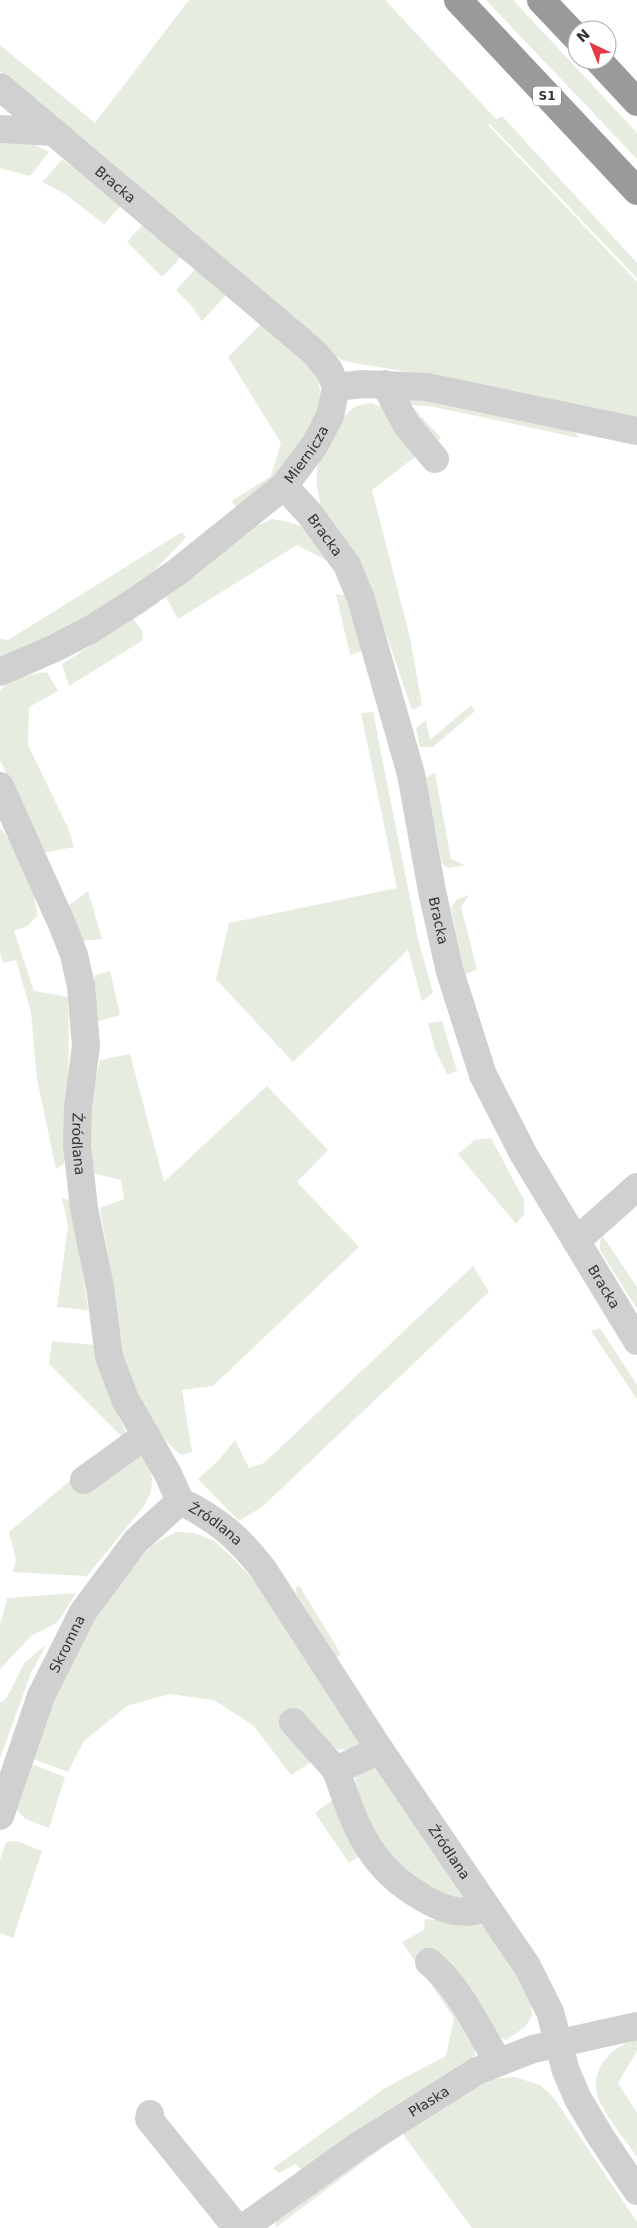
<svg xmlns="http://www.w3.org/2000/svg" width="637" height="2228" viewBox="0 0 637 2228" font-family="'DejaVu Sans',sans-serif">
  <style>
    .green { fill: #e6ecdf }
    .lines { fill: none; stroke-linecap: round; stroke-linejoin: round }
    .minor { stroke: #d0d0d0; stroke-width: 28 }
    .highway { stroke: #9a9a9a; stroke-width: 28 }
    .labels { text-anchor: middle; stroke-width: 5; stroke-linejoin: round; paint-order: stroke }
    .shield { fill: #fff; stroke: #707070; stroke-width: 1 }
    .shield-label { font-size: 12px; font-weight: bold; fill: #333 }
    .street-label { font-size: 14px; fill: #333; stroke: #fff }
  </style>
  <rect width="100%" height="100%" fill="#fff"/>
  <path class="green" d="M 189,0 L 385,0 L 496,119 L 502,116 L 637,263 L 637,278 L 490,124 L 488,125 L 637,282 L 637,420 L 436,377 L 344,361 L 327,351 L 303,328 L 0,71 L 0,45 L 95,123 Z
    M 486,0 L 513,0 L 637,133 L 637,159 Z
    M 0,138 L 30,142 L 49,152 L 30,176 L 0,168 Z
    M 62,160 L 94,179 L 124,203 L 104,224 L 65,194 L 42,182 Z
    M 146,221 L 184,254 L 162,277 L 127,242 Z
    M 198,266 L 228,293 L 202,321 L 191,305 L 176,290 Z
    M 264,321 L 316,370 L 320,390 L 319,408 L 286,469 L 236,508 L 232,501 L 271,476 L 281,443 L 228,357 Z
    M 416,396 L 429,397 L 570,425 L 579,438 L 429,406 L 411,405 L 441,438 L 431,445 L 405,411 L 404,404 L 408,399 Z
    M 371,403 L 382,407 L 420,453 L 372,490 L 410,638 L 422,705 L 412,710 L 375,601 L 321,506 L 317,488 L 317,467 L 339,420 L 356,406 Z
    M 272,519 C 308,524 311,531 328,561 L 297,545 L 178,619 L 166,597 L 254,527 Z
    M 182,532 L 186,537 L 143,583 L 29,651 L 0,657 L 0,639 L 8,640 Z
    M 336,594 L 349,596 L 364,650 L 350,655 Z
    M 133,619 L 142,630 L 143,640 L 69,686 L 62,664 Z
    M 47,672 L 58,691 L 29,707 L 28,745 L 68,828 L 74,847 L 42,853 L 0,760 L 0,690 C 11,679 31,674 47,672 Z
    M 471,705 L 475,711 L 433,747 L 420,747 L 416,728 L 426,720 L 430,740 Z
    M 373,712 L 418,939 L 433,993 L 422,1001 L 408,950 L 293,1062 L 216,979 L 229,923 L 397,888 L 361,713 Z
    M 435,773 L 451,859 L 465,865 L 447,868 L 442,863 L 425,778 Z
    M 0,828 C 17,848 37,890 37,916 L 27,926 L 14,931 L 34,991 L 68,997 C 70,1050 67,1102 67,1156 L 63,1165 L 56,1169 L 37,1079 L 31,1012 L 16,960 L 3,963 L 0,952 Z
    M 88,891 L 102,939 L 81,941 L 68,906 Z
    M 469,895 L 461,907 L 477,970 L 465,974 L 451,908 L 456,900 Z
    M 110,971 L 120,1015 L 96,1022 L 91,991 L 95,975 Z
    M 442,1021 L 457,1071 L 447,1075 L 435,1049 L 428,1023 Z
    M 130,1054 L 164,1182 L 267,1086 L 328,1150 L 297,1182 L 359,1247 L 213,1386 L 182,1390 L 192,1452 L 181,1455 C 154,1434 128,1386 121,1353 C 115,1331 116,1307 113,1284 C 109,1259 104,1234 100,1208 L 124,1199 L 121,1180 L 92,1173 C 87,1128 90,1104 100,1060 Z
    M 491,1138 L 524,1200 L 524,1214 L 516,1224 L 458,1154 L 475,1140 Z
    M 62,1198 L 73,1201 L 88,1310 L 57,1307 L 68,1226 Z
    M 602,1235 L 637,1287 L 637,1309 L 600,1250 L 600,1242 Z
    M 473,1266 L 489,1292 L 263,1506 L 239,1521 L 198,1479 L 218,1461 L 235,1440 L 249,1468 L 264,1463 Z
    M 600,1328 L 637,1385 L 637,1399 L 591,1331 Z
    M 52,1341 L 94,1345 L 108,1392 L 127,1435 L 150,1467 L 152,1480 L 151,1491 L 144,1506 L 87,1576 L 13,1572 L 16,1560 L 9,1532 L 122,1437 L 49,1364 Z
    M 176,1532 L 195,1533 L 214,1541 L 232,1557 L 256,1583 L 361,1738 L 359,1746 L 350,1750 L 337,1749 L 289,1713 L 311,1762 L 291,1775 L 254,1726 L 214,1700 L 169,1694 L 127,1706 L 84,1741 L 68,1772 L 33,1759 L 55,1693 L 95,1615 L 152,1545 Z
    M 299,1585 L 341,1654 L 336,1658 L 297,1595 L 295,1589 Z
    M 76,1593 L 57,1623 L 31,1636 L 0,1669 L 0,1625 L 7,1598 Z
    M 46,1645 L 31,1673 L 0,1758 L 0,1702 L 6,1699 L 25,1662 Z
    M 32,1764 L 65,1777 L 49,1828 L 26,1819 L 17,1810 Z
    M 374,1766 L 386,1780 L 467,1901 L 431,1892 L 385,1854 L 361,1805 L 355,1777 L 358,1767 Z
    M 335,1798 L 362,1854 L 349,1863 L 315,1813 Z
    M 17,1841 L 42,1851 L 13,1938 L 0,1933 L 0,1860 L 6,1842 Z
    M 425,1919 L 480,1924 L 496,1938 L 531,2004 L 532,2016 L 525,2027 L 506,2040 L 498,2037 L 476,2049 L 474,2056 L 468,2062 L 302,2170 L 295,2164 L 279,2173 L 273,2168 L 385,2088 L 446,2056 L 454,2018 L 402,1942 L 424,1930 Z
    M 637,2039 L 637,2051 L 618,2083 L 637,2113 L 637,2157 C 625,2139 609,2121 600,2102 C 586,2073 610,2046 637,2039 Z
    M 515,2077 L 540,2085 L 554,2098 L 637,2222 L 637,2228 L 472,2228 L 402,2133 L 275,2228 L 277,2218 L 375,2145 L 481,2080 Z"/>
  <g class="lines">
    <g class="minor">
      <path id="s1" d="M 0,87 L 314,352 L 329,370 L 336,387"/>
      <path d="M 0,129 L 54,132"/>
      <path d="M 385,384 L 406,424 L 435,459"/>
      <path id="s2" d="M 284,486 L 309,513 L 347,565 L 361,599 L 411,774 L 432,891 L 450,972 L 483,1075 L 524,1155 L 637,1341"/>
      <path id="s3" d="M 0,672 L 53,649 L 90,630 L 134,602 L 177,572 L 284,486 L 314,446 L 330,416 L 336,387 L 363,384 L 427,387 L 637,431"/>
      <path id="s4" d="M 0,786 L 62,924 L 74,955 L 81,986 L 86,1046 L 78,1107 L 77,1145 L 84,1208 L 100,1287 L 109,1357 L 125,1399 L 168,1474 L 180,1501 C 217,1519 238,1537 263,1569 L 380,1750 L 527,1966 L 550,2012 L 566,2071 L 578,2099 L 602,2139 L 637,2191"/>
      <path d="M 576,1241 L 637,1187"/>
      <path d="M 84,1480 L 146,1435"/>
      <path d="M 293,1722 L 336,1770 L 380,1750"/>
      <path d="M 336,1770 C 356,1828 369,1868 425,1899 C 447,1912 463,1915 487,1908"/>
      <path id="s5" d="M 0,1816 L 41,1696 L 83,1612 L 136,1541 L 180,1501"/>
      <path d="M 429,1962 C 460,1987 477,2028 498,2061"/>
      <path d="M 150,2114 L 149,2119 L 237,2228"/>
      <path id="s6" d="M 243,2228 L 358,2146 L 477,2071 L 533,2049 L 637,2026"/>
    </g>
    <path class="highway" d="M 458,0 L 637,191
      M 541,0 L 577,38
      M 598,60 L 637,102"/>
  </g>
  <g class="labels">
    <rect class="shield" x="533" y="86.5" width="28" height="19" rx="4"/>
    <g class="shield-label">
      <text x="547" y="100">S1</text>
    </g>
    <g class="street-label">
      <text dy="5" stroke="none"><textPath href="#s1" startOffset="151">Bracka</textPath></text>
      <text dy="5" stroke="none"><textPath href="#s3" startOffset="380">Miernicza</textPath></text>
      <text dy="5" stroke="none"><textPath href="#s2" startOffset="64">Bracka</textPath></text>
      <text dy="5" stroke="none"><textPath href="#s2" startOffset="469">Bracka</textPath></text>
      <text dy="5" stroke="none"><textPath href="#s4" startOffset="375">Źródlana</textPath></text>
      <text dy="5" stroke="none"><textPath href="#s2" startOffset="874">Bracka</textPath></text>
      <text dy="5" stroke="none"><textPath href="#s4" startOffset="794">Źródlana</textPath></text>
      <text dy="5" stroke="none"><textPath href="#s5" startOffset="185">Skromna</textPath></text>
      <text dy="5" stroke="none"><textPath href="#s4" startOffset="1199">Źródlana</textPath></text>
      <text dy="5" stroke="none"><textPath href="#s6" startOffset="225">Płaska</textPath></text>
    </g>
  </g>
  <g transform="translate(592 45) rotate(317)"><circle r="24" fill="#ffffff" stroke="#adadad"/>
  <path d="M0-4L9 19L0 12L-9 19Z" fill="#e63946"/>
  <text y="-8" font-size="14" font-weight="bold" text-anchor="middle" fill="#333333">N</text>
  </g>
</svg>
